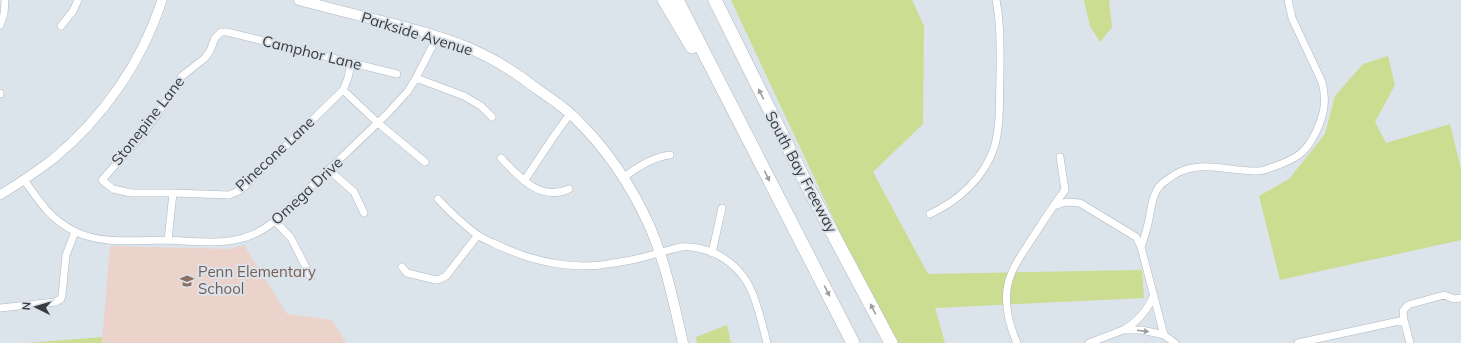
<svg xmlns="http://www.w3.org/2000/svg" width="1461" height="343" viewBox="0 0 1461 343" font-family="Mulish,sans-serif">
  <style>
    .education { fill: #ebd2ca }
    .green { fill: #cbdd90 }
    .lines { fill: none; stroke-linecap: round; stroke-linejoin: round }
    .minor-casing { stroke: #b0b8c0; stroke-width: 8 }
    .tertiary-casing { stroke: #b0b8c0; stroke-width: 10 }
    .secondary-casing { stroke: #b0b8c0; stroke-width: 11 }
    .motorway-casing { stroke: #b0b8c0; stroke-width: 14 }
    .minor { stroke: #fff; stroke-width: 7 }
    .tertiary { stroke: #fff; stroke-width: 9 }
    .secondary { stroke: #fff; stroke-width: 10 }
    .motorway { stroke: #fff; stroke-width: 13 }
    .oneway { fill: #9c9e9f }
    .labels { text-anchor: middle; stroke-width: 4; stroke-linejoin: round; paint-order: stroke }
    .street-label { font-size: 15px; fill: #383c3f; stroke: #dbe3eb }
    .education-label { font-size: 15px; fill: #785e54; stroke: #dbe3eb; text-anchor: start }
  </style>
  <rect width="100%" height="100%" fill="#dbe3eb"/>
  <path class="education" d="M 244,245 L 287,314 L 332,320 L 346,343 L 102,343 L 110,246 L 229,249 Z"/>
  <path class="green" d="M 731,0 L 912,0 L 924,26 L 923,124 L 873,172 L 928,274 L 1142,270 L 1144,298 L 935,308 L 945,343 L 896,343 L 866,288 Z
    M 1084,0 L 1109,0 L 1112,27 L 1100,42 L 1090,26 Z
    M 1388,56 L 1395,85 L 1375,122 L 1386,143 L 1450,124 L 1461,169 L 1461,240 L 1280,280 L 1259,196 L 1289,179 L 1325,134 L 1335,96 L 1363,64 Z
    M 727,325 L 731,343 L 697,343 L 696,337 Z
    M 102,337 L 102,343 L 27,343 Z"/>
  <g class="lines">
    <defs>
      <path id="minor" d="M 0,25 L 4,14 L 5,0
        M 61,26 L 73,11 L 78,0
        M 351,63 L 348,78 L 343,90 L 241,190 L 229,195 L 173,193 L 131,193 L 113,189 L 102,180 L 142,135 L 157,115 L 182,76 L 205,58 L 210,51 L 215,38 L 221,32 L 227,32 L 397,74
        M 416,78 L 464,96 L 481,106 L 492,117
        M 343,90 L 378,123 L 425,162
        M 0,93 L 0,94
        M 501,158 C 519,177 540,202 569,189
        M 329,170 L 354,192 L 364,213
        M 623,178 C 637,167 653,157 670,155
        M 24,180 C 40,202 49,218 74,231 C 100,245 139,240 167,240 C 192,241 219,245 243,238 C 255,235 266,228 275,221 L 387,114 L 408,91 L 416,78 L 437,37
        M 524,181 L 554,136 L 570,114
        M 438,199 C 450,212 463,224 476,234 C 481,238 487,240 493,243 C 526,259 563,269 601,265 C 614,263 628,261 640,258 C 654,255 667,250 681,247 C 692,246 704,249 714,253 C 753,271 757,305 767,343
        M 1054,206 L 1066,202 L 1080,203 L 1136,237 L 1141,247 L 1164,335
        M 930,214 C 958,201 984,178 994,148 C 1001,126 999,99 1000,76 C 1000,50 1001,25 996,0
        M 275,221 L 291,238 L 311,277
        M 168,240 L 173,193
        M 1141,247 C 1145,236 1148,226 1150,214 C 1151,208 1152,200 1155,194 C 1157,188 1162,183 1167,180 C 1193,157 1225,171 1255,171 C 1262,172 1269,168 1276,166 C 1297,158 1306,153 1316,132 C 1324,115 1327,101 1322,82 L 1292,18 L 1288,0
        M 712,253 L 722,208
        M 402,267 L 407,273 L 436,280 L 440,279 L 446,276 L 478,235
        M 1154,295 C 1147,311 1138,322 1123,330 L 1142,330 L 1164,335 L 1175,343
        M 0,308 L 55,302 L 61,299 L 62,295 L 66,255 L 75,232
        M 1404,320 L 1410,343
        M 1017,343 C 1010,327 1005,307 1007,290 C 1009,272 1020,257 1029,243 C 1041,225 1052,207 1065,190 L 1060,157
        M 1089,343 L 1123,330
        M 1298,343 L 1404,320 L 1403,311 L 1408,305 L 1444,295 L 1454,299 L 1461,298"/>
      <path id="tertiary" d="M 0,195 C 18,184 36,172 53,159 C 103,118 142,62 162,0"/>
      <path id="secondary" d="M 299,0 C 329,8 360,16 390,23 C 413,29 437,35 459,44 C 488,55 513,70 537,89 C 550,98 564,107 575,118 C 607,149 632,187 650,227 C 666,264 674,304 683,343"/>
      <path id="motorway" d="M 664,0 L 692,47
        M 677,0 L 853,343
        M 715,0 L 809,189 L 891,343"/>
    </defs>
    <use href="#minor" class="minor-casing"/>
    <use href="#tertiary" class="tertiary-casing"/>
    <use href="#secondary" class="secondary-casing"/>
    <use href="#motorway" class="motorway-casing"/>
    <use href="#minor" class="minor"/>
    <use href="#tertiary" class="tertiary"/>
    <use href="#secondary" class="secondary"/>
    <use href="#motorway" class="motorway"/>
  </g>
  <defs><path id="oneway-solid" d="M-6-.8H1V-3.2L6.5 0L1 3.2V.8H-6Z"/></defs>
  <g class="oneway">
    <use href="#oneway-solid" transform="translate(761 94) rotate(-117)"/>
    <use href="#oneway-solid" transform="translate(767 176) rotate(63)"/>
    <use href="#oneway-solid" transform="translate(827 291) rotate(63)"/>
    <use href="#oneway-solid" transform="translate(873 309) rotate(-118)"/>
    <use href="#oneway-solid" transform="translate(1143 331) rotate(7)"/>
  </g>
  <defs>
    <symbol id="school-bare" viewBox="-9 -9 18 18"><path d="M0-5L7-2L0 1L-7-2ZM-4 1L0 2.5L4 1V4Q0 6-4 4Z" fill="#8d6e63" stroke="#dbe3eb" stroke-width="2.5" paint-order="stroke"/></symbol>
  </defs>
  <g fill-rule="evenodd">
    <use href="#school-bare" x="177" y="271" width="20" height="20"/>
  </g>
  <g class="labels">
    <g class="street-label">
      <text transform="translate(417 34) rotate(17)" y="5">Parkside Avenue</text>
      <text transform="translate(312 53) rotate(14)" y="5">Camphor Lane</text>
      <text transform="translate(148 121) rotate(-52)" y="5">Stonepine Lane</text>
      <text transform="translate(275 154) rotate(-43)" y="5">Pinecone Lane</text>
      <text transform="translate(801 172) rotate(62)" y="5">South Bay Freeway</text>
      <text transform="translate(307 191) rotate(-43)" y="5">Omega Drive</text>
    </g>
    <g class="education-label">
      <text x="198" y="277">Penn Elementary<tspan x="198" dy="17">School</tspan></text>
    </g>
  </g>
  <g transform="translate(36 307) rotate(275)" stroke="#dbe3eb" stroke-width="3" paint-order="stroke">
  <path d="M0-3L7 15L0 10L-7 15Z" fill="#383c3f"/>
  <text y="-6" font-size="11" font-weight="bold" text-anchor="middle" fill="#383c3f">N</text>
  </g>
</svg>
